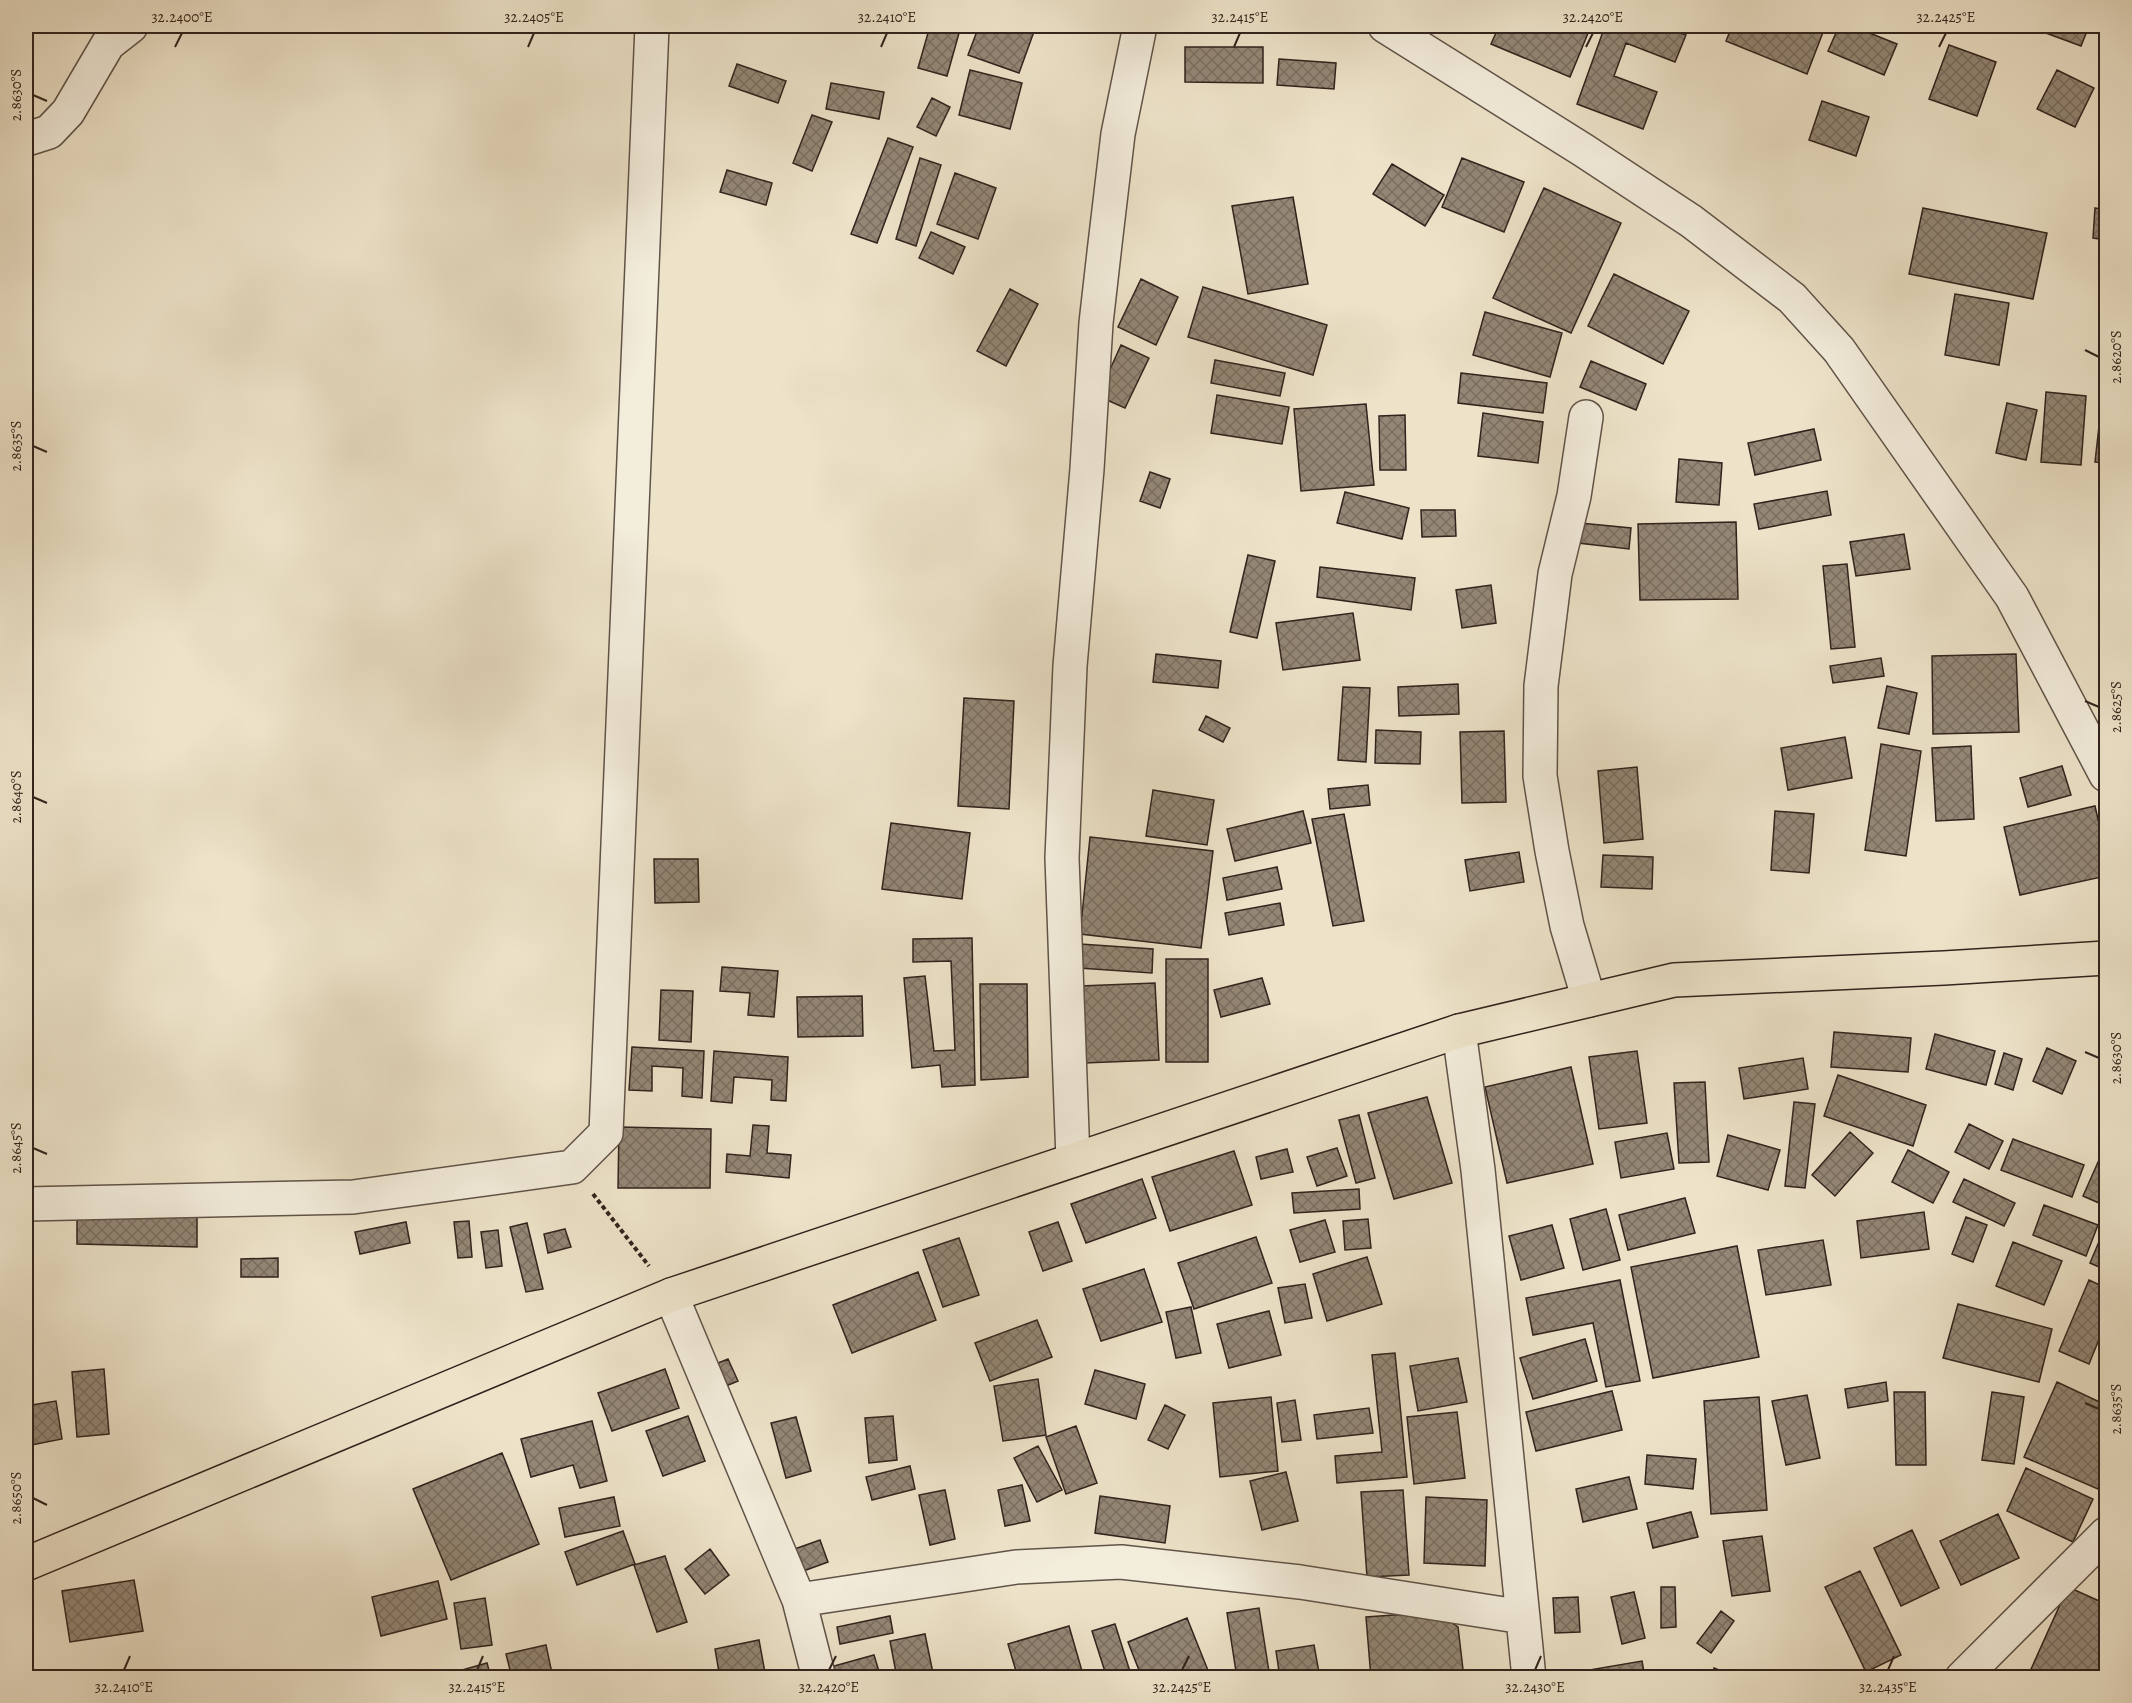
<svg xmlns="http://www.w3.org/2000/svg" width="2132" height="1703" viewBox="0 0 2132 1703" font-family="Alegreya,serif">
  <style>
    .building { fill: url(#building-cross-hatch); stroke: #31231d; stroke-width: 1.5 }
    .lines { fill: none; stroke-linecap: round; stroke-linejoin: round }
    .minor-casing { stroke: #605348; stroke-width: 36 }
    .major-casing { stroke: #31231d; stroke-width: 36 }
    .path { stroke: #31231d; stroke-width: 4; stroke-dasharray: 4.5 3; stroke-linecap: butt }
    .minor { stroke: #f3eddc; stroke-width: 33 }
    .major { stroke: #ede3c9; stroke-width: 33 }
    .ticks { fill: none; stroke: #31231d; stroke-width: 2 }
    .neatline { fill: none; stroke: #31231d; stroke-width: 2 }
    .ticks-label { font-size: 15px; text-anchor: middle; fill: #31231d }
  </style>
  <defs>
    <pattern id="building-cross-hatch" width="8" height="8" patternUnits="userSpaceOnUse" patternTransform="scale(1.5)"><rect width="8" height="8" fill="#938776"/><path d="M0 0l8 8M0 8l8-8" fill="none" stroke="#796e60"/></pattern>
  </defs>
  <rect width="100%" height="100%" fill="#ede3c9"/>
  <filter id="stains"><feTurbulence type="fractalNoise" baseFrequency=".00333" numOctaves="4"/><feColorMatrix values="0 0 0 0 .2 0 0 0 0 .09 0 0 0 0 .02 0 0 0 .5 -.17"/></filter>
  <radialGradient id="worn" r=".72"><stop offset=".6" stop-color="#630" stop-opacity="0"/><stop offset="1" stop-color="#630" stop-opacity=".3"/></radialGradient>
  <path class="building" d="M 930,26 L 961,26 L 947,76 L 918,68 Z
    M 979,26 L 1036,26 L 1019,73 L 968,55 Z
    M 1186,26 L 1225,26 L 1224,31 Z
    M 1499,26 L 1591,26 L 1570,77 L 1491,44 Z
    M 1605,26 L 1659,26 L 1686,35 L 1675,62 L 1626,43 L 1614,76 L 1657,92 L 1643,129 L 1577,104 Z
    M 1732,26 L 1822,26 L 1825,27 L 1807,74 L 1726,41 Z
    M 1839,26 L 1852,26 L 1897,44 L 1884,75 L 1828,51 Z
    M 1996,26 L 2010,26 L 2007,31 Z
    M 2027,26 L 2089,26 L 2081,46 Z
    M 1949,45 L 1996,62 L 1977,116 L 1929,99 Z
    M 1185,47 L 1263,47 L 1263,83 L 1185,82 Z
    M 1279,59 L 1336,63 L 1334,89 L 1277,85 Z
    M 737,64 L 786,81 L 778,103 L 729,86 Z
    M 970,70 L 1022,83 L 1010,129 L 959,115 Z
    M 2057,70 L 2094,88 L 2075,127 L 2037,109 Z
    M 831,83 L 884,92 L 879,119 L 826,109 Z
    M 932,98 L 950,107 L 936,136 L 917,127 Z
    M 1822,101 L 1869,117 L 1856,156 L 1809,140 Z
    M 812,115 L 832,122 L 812,171 L 793,163 Z
    M 888,138 L 913,147 L 877,243 L 851,234 Z
    M 920,158 L 941,165 L 916,246 L 896,239 Z
    M 1462,158 L 1524,182 L 1504,232 L 1442,207 Z
    M 1392,164 L 1444,195 L 1425,226 L 1373,194 Z
    M 727,170 L 772,183 L 766,205 L 720,192 Z
    M 955,173 L 996,188 L 978,239 L 937,224 Z
    M 1544,188 L 1621,223 L 1571,333 L 1493,298 Z
    M 1293,197 L 1308,284 L 1248,294 L 1232,206 Z
    M 1923,208 L 2047,233 L 2033,299 L 1909,274 Z
    M 2095,208 L 2106,210 L 2106,240 L 2093,238 Z
    M 931,232 L 965,247 L 953,274 L 919,258 Z
    M 1614,274 L 1689,311 L 1663,364 L 1588,326 Z
    M 1141,279 L 1178,297 L 1156,345 L 1118,327 Z
    M 1203,287 L 1327,325 L 1313,375 L 1188,337 Z
    M 1010,289 L 1038,304 L 1006,366 L 977,351 Z
    M 1955,294 L 2009,303 L 1999,365 L 1945,355 Z
    M 1485,312 L 1562,333 L 1550,377 L 1473,355 Z
    M 1121,345 L 1149,358 L 1125,408 L 1098,396 Z
    M 1215,360 L 1285,373 L 1280,396 L 1211,383 Z
    M 1591,361 L 1646,384 L 1636,410 L 1580,387 Z
    M 1461,373 L 1547,383 L 1543,413 L 1458,403 Z
    M 2104,381 L 2106,381 L 2106,463 L 2095,462 Z
    M 2046,392 L 2086,396 L 2081,465 L 2041,462 Z
    M 1217,395 L 1289,407 L 1282,444 L 1211,433 Z
    M 2007,403 L 2037,410 L 2026,460 L 1996,453 Z
    M 1366,404 L 1374,485 L 1301,491 L 1294,409 Z
    M 1483,413 L 1543,422 L 1538,463 L 1478,456 Z
    M 1405,415 L 1406,470 L 1380,470 L 1379,416 Z
    M 1814,429 L 1821,460 L 1755,475 L 1748,443 Z
    M 1679,459 L 1722,463 L 1719,505 L 1676,502 Z
    M 1150,472 L 1170,479 L 1160,508 L 1140,501 Z
    M 1827,491 L 1831,515 L 1759,529 L 1754,504 Z
    M 1345,492 L 1409,508 L 1402,539 L 1337,523 Z
    M 1421,510 L 1455,510 L 1456,536 L 1422,537 Z
    M 1736,522 L 1738,599 L 1640,600 L 1638,524 Z
    M 1580,523 L 1631,528 L 1629,549 L 1578,543 Z
    M 1904,534 L 1910,569 L 1856,576 L 1850,542 Z
    M 1248,555 L 1275,561 L 1257,638 L 1230,632 Z
    M 1847,564 L 1855,647 L 1831,649 L 1823,566 Z
    M 1320,567 L 1415,578 L 1411,610 L 1317,597 Z
    M 1491,585 L 1496,623 L 1462,628 L 1456,590 Z
    M 1353,613 L 1360,660 L 1283,670 L 1276,623 Z
    M 1156,654 L 1221,661 L 1218,688 L 1153,682 Z
    M 2016,654 L 2019,732 L 1933,734 L 1932,656 Z
    M 1881,658 L 1884,676 L 1833,683 L 1830,666 Z
    M 1458,684 L 1459,714 L 1399,716 L 1398,687 Z
    M 1887,686 L 1917,693 L 1909,734 L 1878,728 Z
    M 1343,687 L 1370,688 L 1366,762 L 1338,760 Z
    M 964,698 L 1014,701 L 1009,809 L 958,806 Z
    M 1206,716 L 1230,728 L 1223,742 L 1199,730 Z
    M 1376,730 L 1421,732 L 1420,764 L 1375,763 Z
    M 1504,731 L 1506,802 L 1462,803 L 1460,732 Z
    M 1845,737 L 1852,778 L 1788,790 L 1781,748 Z
    M 1881,744 L 1921,751 L 1906,856 L 1865,850 Z
    M 1971,746 L 1974,819 L 1936,821 L 1932,748 Z
    M 2062,766 L 2071,795 L 2028,807 L 2020,778 Z
    M 1637,767 L 1643,839 L 1604,843 L 1598,771 Z
    M 1368,785 L 1370,805 L 1330,809 L 1328,789 Z
    M 1153,790 L 1214,800 L 1207,845 L 1146,836 Z
    M 2095,806 L 2106,854 L 2106,876 L 2020,895 L 2004,827 Z
    M 1303,811 L 1311,843 L 1235,861 L 1227,829 Z
    M 1775,811 L 1814,814 L 1809,873 L 1771,870 Z
    M 1344,814 L 1364,921 L 1333,926 L 1312,819 Z
    M 891,823 L 970,833 L 962,899 L 882,889 Z
    M 1090,837 L 1213,851 L 1201,948 L 1080,934 Z
    M 1519,852 L 1524,882 L 1470,891 L 1465,860 Z
    M 1603,855 L 1653,857 L 1652,889 L 1601,887 Z
    M 654,859 L 698,859 L 699,902 L 655,903 Z
    M 1277,867 L 1282,889 L 1227,900 L 1223,878 Z
    M 1280,903 L 1284,925 L 1229,935 L 1225,913 Z
    M 972,938 L 975,1085 L 942,1087 L 940,1065 L 912,1068 L 904,978 L 925,976 L 934,1051 L 955,1050 L 951,961 L 913,962 L 913,939 Z
    M 1080,944 L 1153,949 L 1152,973 L 1079,968 Z
    M 1166,959 L 1208,959 L 1208,1062 L 1166,1062 Z
    M 722,967 L 778,971 L 774,1017 L 748,1015 L 750,993 L 720,991 Z
    M 1262,978 L 1270,1004 L 1221,1017 L 1214,990 Z
    M 1155,983 L 1159,1060 L 1084,1063 L 1080,986 Z
    M 980,984 L 1027,984 L 1028,1077 L 981,1080 Z
    M 661,990 L 693,991 L 691,1042 L 659,1040 Z
    M 862,996 L 863,1036 L 798,1037 L 797,997 Z
    M 1834,1032 L 1911,1038 L 1908,1072 L 1831,1067 Z
    M 1935,1034 L 1995,1051 L 1986,1085 L 1926,1069 Z
    M 632,1047 L 704,1051 L 702,1098 L 682,1096 L 683,1068 L 652,1066 L 652,1091 L 629,1090 Z
    M 2047,1048 L 2076,1061 L 2062,1094 L 2033,1081 Z
    M 714,1051 L 788,1057 L 786,1101 L 771,1100 L 772,1080 L 734,1077 L 732,1103 L 711,1101 Z
    M 1637,1051 L 1647,1123 L 1599,1129 L 1589,1057 Z
    M 2004,1053 L 2022,1059 L 2013,1090 L 1995,1084 Z
    M 1803,1058 L 1808,1089 L 1744,1099 L 1739,1068 Z
    M 1571,1067 L 1593,1164 L 1507,1183 L 1485,1087 Z
    M 1838,1075 L 1926,1105 L 1913,1146 L 1824,1116 Z
    M 1705,1082 L 1709,1162 L 1679,1163 L 1674,1083 Z
    M 1427,1097 L 1452,1183 L 1394,1199 L 1368,1113 Z
    M 1794,1102 L 1815,1104 L 1805,1188 L 1785,1186 Z
    M 1359,1115 L 1375,1178 L 1356,1183 L 1339,1120 Z
    M 1969,1124 L 2003,1141 L 1989,1169 L 1955,1152 Z
    M 753,1125 L 769,1126 L 767,1153 L 791,1155 L 789,1178 L 726,1172 L 727,1154 L 750,1156 Z
    M 619,1127 L 711,1129 L 710,1188 L 618,1188 Z
    M 1850,1132 L 1873,1153 L 1835,1196 L 1812,1175 Z
    M 1667,1133 L 1674,1169 L 1621,1178 L 1615,1142 Z
    M 1728,1135 L 1780,1150 L 1768,1190 L 1717,1176 Z
    M 2013,1139 L 2084,1165 L 2072,1197 L 2001,1170 Z
    M 2106,1144 L 2106,1206 L 2083,1196 Z
    M 1337,1148 L 1347,1176 L 1317,1186 L 1307,1157 Z
    M 1287,1149 L 1293,1172 L 1261,1179 L 1256,1157 Z
    M 1908,1150 L 1949,1172 L 1933,1203 L 1892,1182 Z
    M 1234,1151 L 1252,1205 L 1170,1231 L 1152,1177 Z
    M 1142,1179 L 1156,1218 L 1086,1243 L 1071,1204 Z
    M 1964,1179 L 2015,1203 L 2004,1226 L 1953,1202 Z
    M 1359,1189 L 1360,1209 L 1294,1213 L 1292,1193 Z
    M 1685,1198 L 1695,1233 L 1628,1250 L 1619,1215 Z
    M 2044,1205 L 2098,1225 L 2086,1256 L 2033,1235 Z
    M 1606,1209 L 1620,1260 L 1583,1270 L 1570,1219 Z
    M 1924,1212 L 1929,1249 L 1861,1258 L 1857,1221 Z
    M 77,1213 L 197,1216 L 197,1247 L 77,1244 Z
    M 1966,1217 L 1987,1225 L 1973,1262 L 1952,1254 Z
    M 1368,1219 L 1371,1248 L 1345,1250 L 1343,1221 Z
    M 1325,1220 L 1335,1252 L 1300,1262 L 1290,1230 Z
    M 469,1221 L 472,1257 L 458,1258 L 454,1222 Z
    M 406,1222 L 410,1243 L 360,1254 L 355,1232 Z
    M 1058,1222 L 1072,1261 L 1043,1271 L 1029,1232 Z
    M 527,1223 L 543,1289 L 526,1292 L 510,1227 Z
    M 1552,1225 L 1564,1268 L 1521,1280 L 1509,1236 Z
    M 2106,1225 L 2106,1270 L 2090,1263 Z
    M 565,1229 L 571,1247 L 548,1253 L 544,1234 Z
    M 498,1230 L 502,1266 L 486,1268 L 481,1232 Z
    M 1256,1237 L 1272,1283 L 1194,1309 L 1178,1263 Z
    M 959,1238 L 979,1295 L 943,1307 L 923,1250 Z
    M 1823,1240 L 1831,1285 L 1766,1295 L 1758,1250 Z
    M 2013,1242 L 2062,1261 L 2044,1305 L 1996,1286 Z
    M 1737,1246 L 1759,1357 L 1653,1378 L 1631,1267 Z
    M 1367,1257 L 1382,1304 L 1327,1321 L 1313,1274 Z
    M 278,1258 L 278,1277 L 241,1277 L 241,1259 Z
    M 1144,1269 L 1162,1322 L 1101,1341 L 1083,1289 Z
    M 918,1272 L 936,1320 L 852,1353 L 833,1305 Z
    M 1620,1280 L 1640,1381 L 1606,1387 L 1593,1323 L 1533,1335 L 1526,1298 Z
    M 2089,1280 L 2106,1288 L 2106,1322 L 2089,1364 L 2059,1351 Z
    M 1305,1284 L 1312,1318 L 1285,1323 L 1278,1288 Z
    M 1958,1304 L 2052,1329 L 2039,1382 L 1943,1358 Z
    M 1191,1307 L 1201,1353 L 1176,1358 L 1166,1312 Z
    M 1269,1311 L 1281,1355 L 1229,1368 L 1217,1324 Z
    M 1037,1320 L 1052,1357 L 990,1381 L 975,1343 Z
    M 1585,1339 L 1597,1381 L 1533,1399 L 1520,1358 Z
    M 1395,1353 L 1407,1477 L 1337,1483 L 1335,1456 L 1382,1452 L 1372,1355 Z
    M 1458,1358 L 1467,1402 L 1418,1411 L 1410,1366 Z
    M 728,1359 L 738,1381 L 716,1390 L 706,1368 Z
    M 104,1369 L 109,1434 L 77,1437 L 72,1372 Z
    M 665,1369 L 679,1408 L 612,1431 L 598,1393 Z
    M 1095,1370 L 1145,1384 L 1136,1419 L 1085,1404 Z
    M 1038,1379 L 1046,1435 L 1003,1441 L 994,1386 Z
    M 1886,1382 L 1888,1401 L 1848,1408 L 1845,1389 Z
    M 2057,1382 L 2106,1405 L 2106,1470 L 2098,1489 L 2024,1457 Z
    M 1612,1391 L 1622,1430 L 1536,1451 L 1526,1412 Z
    M 1894,1392 L 1925,1392 L 1926,1465 L 1896,1465 Z
    M 1992,1392 L 2024,1397 L 2014,1464 L 1982,1460 Z
    M 1807,1395 L 1820,1458 L 1786,1465 L 1772,1401 Z
    M 1271,1397 L 1278,1471 L 1220,1477 L 1213,1403 Z
    M 1759,1397 L 1767,1510 L 1711,1514 L 1704,1401 Z
    M 1295,1400 L 1301,1440 L 1282,1442 L 1277,1403 Z
    M 56,1401 L 62,1439 L 26,1446 L 26,1406 Z
    M 1165,1405 L 1185,1415 L 1168,1449 L 1148,1440 Z
    M 1369,1408 L 1373,1433 L 1317,1439 L 1314,1415 Z
    M 1457,1412 L 1465,1478 L 1414,1484 L 1407,1417 Z
    M 688,1416 L 705,1461 L 663,1476 L 646,1431 Z
    M 893,1416 L 897,1460 L 869,1463 L 865,1418 Z
    M 796,1417 L 811,1471 L 786,1478 L 771,1423 Z
    M 592,1421 L 607,1481 L 580,1488 L 573,1465 L 531,1477 L 521,1439 Z
    M 1076,1426 L 1097,1483 L 1066,1494 L 1046,1437 Z
    M 1038,1446 L 1062,1490 L 1037,1502 L 1014,1458 Z
    M 502,1453 L 539,1544 L 451,1580 L 413,1489 Z
    M 1647,1455 L 1696,1459 L 1693,1489 L 1645,1484 Z
    M 910,1466 L 915,1489 L 872,1500 L 866,1477 Z
    M 2026,1468 L 2093,1499 L 2073,1542 L 2007,1511 Z
    M 1286,1472 L 1298,1521 L 1262,1530 L 1250,1481 Z
    M 1629,1477 L 1637,1509 L 1583,1522 L 1576,1489 Z
    M 1022,1485 L 1030,1521 L 1005,1526 L 998,1490 Z
    M 945,1490 L 955,1539 L 930,1545 L 919,1495 Z
    M 1403,1490 L 1409,1575 L 1367,1577 L 1361,1492 Z
    M 1100,1496 L 1170,1506 L 1165,1543 L 1095,1533 Z
    M 614,1497 L 620,1526 L 565,1537 L 559,1508 Z
    M 1426,1497 L 1487,1500 L 1485,1566 L 1424,1563 Z
    M 1691,1512 L 1698,1537 L 1653,1548 L 1647,1523 Z
    M 1998,1514 L 2019,1558 L 1961,1585 L 1940,1541 Z
    M 1912,1530 L 1939,1588 L 1901,1606 L 1874,1548 Z
    M 623,1531 L 635,1564 L 577,1585 L 565,1552 Z
    M 1762,1536 L 1770,1591 L 1732,1596 L 1723,1541 Z
    M 820,1540 L 828,1562 L 798,1573 L 789,1551 Z
    M 710,1549 L 729,1575 L 705,1594 L 685,1569 Z
    M 665,1556 L 687,1622 L 657,1632 L 634,1565 Z
    M 1860,1571 L 1901,1655 L 1866,1672 L 1825,1587 Z
    M 134,1580 L 143,1631 L 70,1642 L 62,1591 Z
    M 438,1581 L 447,1619 L 381,1636 L 372,1597 Z
    M 1661,1587 L 1675,1587 L 1676,1627 L 1661,1628 Z
    M 2068,1587 L 2106,1604 L 2106,1678 L 2027,1678 Z
    M 1634,1592 L 1645,1638 L 1622,1644 L 1611,1597 Z
    M 1578,1597 L 1580,1632 L 1555,1633 L 1553,1598 Z
    M 485,1598 L 492,1645 L 461,1649 L 454,1603 Z
    M 1259,1608 L 1270,1678 L 1237,1678 L 1227,1613 Z
    M 1721,1611 L 1734,1621 L 1711,1653 L 1697,1643 Z
    M 1436,1612 L 1458,1627 L 1464,1678 L 1371,1678 L 1366,1617 Z
    M 890,1616 L 893,1633 L 840,1644 L 837,1627 Z
    M 1187,1618 L 1211,1678 L 1142,1678 L 1128,1642 Z
    M 1115,1624 L 1132,1678 L 1107,1678 L 1092,1631 Z
    M 1069,1626 L 1084,1678 L 1018,1678 L 1008,1644 Z
    M 925,1634 L 934,1678 L 897,1678 L 890,1641 Z
    M 759,1640 L 766,1678 L 720,1678 L 715,1649 Z
    M 546,1645 L 553,1678 L 512,1678 L 506,1654 Z
    M 1314,1645 L 1320,1678 L 1280,1678 L 1276,1651 Z
    M 874,1655 L 881,1678 L 837,1678 L 834,1666 Z
    M 1642,1661 L 1645,1678 L 1584,1678 L 1583,1671 Z
    M 487,1663 L 491,1678 L 464,1678 L 462,1670 Z
    M 1714,1668 L 1739,1678 L 1711,1678 Z"/>
  <g class="lines">
    <defs>
      <path id="minor" d="M 1385,26 L 1583,150 L 1691,221 L 1792,298 L 1839,350 L 2012,597 L 2106,775
        M 26,138 L 30,138 L 49,132 L 68,112 L 108,44 L 131,26
        M 1586,417 L 1574,496 L 1555,574 L 1541,686 L 1540,776 L 1552,851 L 1567,926 L 1589,1000
        M 1459,1031 L 1478,1170 L 1529,1678
        M 1073,1160 L 1062,858 L 1070,666 L 1087,469 L 1096,323 L 1105,244 L 1118,134 L 1140,26
        M 26,1204 L 353,1197 L 572,1167 L 606,1133 L 652,26
        M 671,1295 L 799,1600 L 819,1678
        M 799,1600 L 1016,1567 L 1121,1562 L 1300,1582 L 1523,1617
        M 1962,1678 L 2106,1534"/>
      <path id="major" d="M 26,1564 L 671,1295 L 1459,1031 L 1674,980 L 1944,968 L 2106,958"/>
    </defs>
    <use href="#minor" class="minor-casing"/>
    <use href="#major" class="major-casing"/>
    <path class="path" d="M 593,1194 L 649,1266"/>
    <use href="#minor" class="minor"/>
    <use href="#major" class="major"/>
  </g>
  <path class="ticks" d="M 175,47 L 182,33M 528,47 L 534,33M 881,47 L 887,33M 1234,47 L 1240,33M 1586,47 L 1593,33M 1939,47 L 1946,33M 33,95 L 47,101M 2085,350 L 2099,357M 33,446 L 47,452M 2085,701 L 2099,707M 33,797 L 47,803M 2085,1052 L 2099,1058M 33,1148 L 47,1154M 2085,1403 L 2099,1409M 33,1498 L 47,1505M 124,1670 L 130,1656M 477,1670 L 483,1656M 829,1670 L 836,1656M 1182,1670 L 1189,1656M 1535,1670 L 1541,1656M 1888,1670 L 1894,1656"/>
  <rect width="2132" height="1703" fill="none" stroke="#ede3c9" stroke-width="66"/>
  <rect x="33" y="33" width="2066" height="1637" class="neatline"/>
  <g class="ticks-label">
    <text x="182" y="22">32.2400°E</text>
    <text x="534" y="22">32.2405°E</text>
    <text x="887" y="22">32.2410°E</text>
    <text x="1240" y="22">32.2415°E</text>
    <text x="1593" y="22">32.2420°E</text>
    <text x="1946" y="22">32.2425°E</text>
    <text transform="translate(16 95) rotate(-90)" y="5">2.8630°S</text>
    <text transform="translate(2116 357) rotate(-90)" y="5">2.8620°S</text>
    <text transform="translate(16 446) rotate(-90)" y="5">2.8635°S</text>
    <text transform="translate(2116 707) rotate(-90)" y="5">2.8625°S</text>
    <text transform="translate(16 797) rotate(-90)" y="5">2.8640°S</text>
    <text transform="translate(2116 1058) rotate(-90)" y="5">2.8630°S</text>
    <text transform="translate(16 1148) rotate(-90)" y="5">2.8645°S</text>
    <text transform="translate(2116 1409) rotate(-90)" y="5">2.8635°S</text>
    <text transform="translate(16 1498) rotate(-90)" y="5">2.8650°S</text>
    <text x="124" y="1692">32.2410°E</text>
    <text x="477" y="1692">32.2415°E</text>
    <text x="829" y="1692">32.2420°E</text>
    <text x="1182" y="1692">32.2425°E</text>
    <text x="1535" y="1692">32.2430°E</text>
    <text x="1888" y="1692">32.2435°E</text>
  </g>
  <rect width="100%" height="100%" filter="url(#stains)"/>
  <rect width="100%" height="100%" fill="url(#worn)"/>
</svg>
